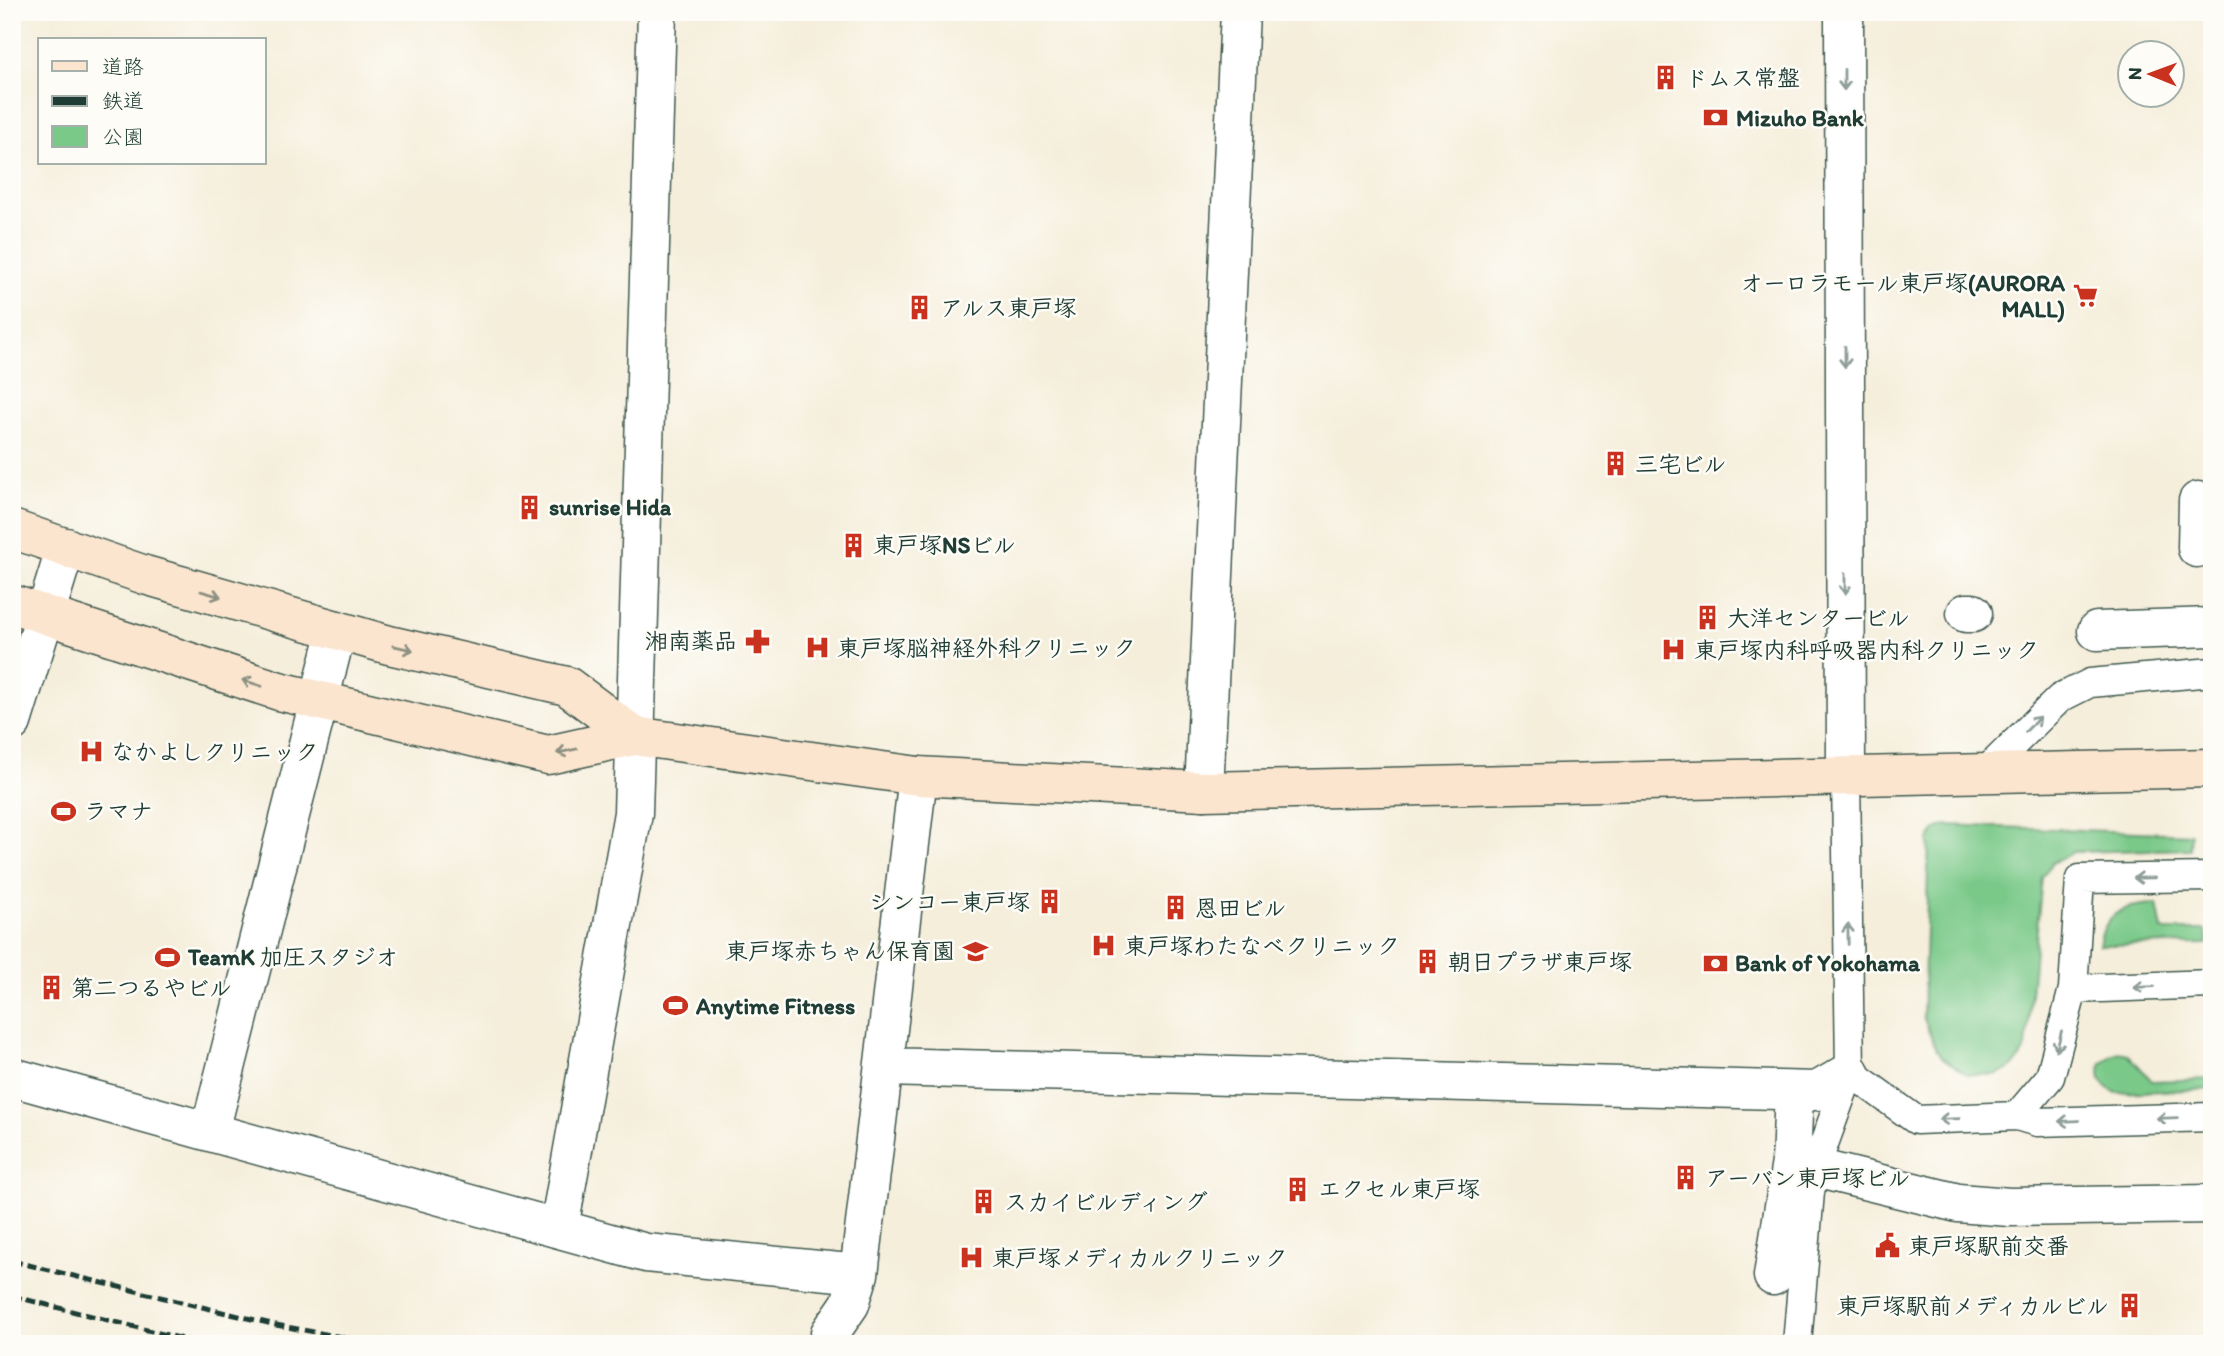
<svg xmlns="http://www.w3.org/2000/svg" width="2224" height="1356" viewBox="0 0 2224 1356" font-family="Itim,'Klee One',sans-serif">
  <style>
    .green { fill: #7ac989; stroke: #4c835e; stroke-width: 2 }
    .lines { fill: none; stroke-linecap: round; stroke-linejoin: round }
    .lane-casing { stroke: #3f584d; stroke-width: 31 }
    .street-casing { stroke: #3f584d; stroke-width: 41 }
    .secondary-casing { stroke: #3f584d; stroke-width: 41 }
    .lane { stroke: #fff; stroke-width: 28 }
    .street { stroke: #fff; stroke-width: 38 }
    .secondary { stroke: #fbe5cf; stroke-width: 38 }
    .rail { stroke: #1f3d34; stroke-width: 5; stroke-dasharray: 10 5; stroke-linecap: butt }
    .oneway { stroke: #8f9e9a }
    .oneway2 { stroke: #8d9182 }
    .labels { text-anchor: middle; stroke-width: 5; stroke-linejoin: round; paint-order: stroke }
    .poi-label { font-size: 23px; font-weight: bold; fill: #1f3d34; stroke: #fdfcf7; text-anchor: start }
  </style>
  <rect width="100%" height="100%" fill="#fdfcf7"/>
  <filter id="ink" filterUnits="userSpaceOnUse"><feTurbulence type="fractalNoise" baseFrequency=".0143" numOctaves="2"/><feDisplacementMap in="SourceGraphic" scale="14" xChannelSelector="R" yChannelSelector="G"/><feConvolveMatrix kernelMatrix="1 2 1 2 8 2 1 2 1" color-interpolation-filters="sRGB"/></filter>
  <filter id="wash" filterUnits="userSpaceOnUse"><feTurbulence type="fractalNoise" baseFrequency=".00686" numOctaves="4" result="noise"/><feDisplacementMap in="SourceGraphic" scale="28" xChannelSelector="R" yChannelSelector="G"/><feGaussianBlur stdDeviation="1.57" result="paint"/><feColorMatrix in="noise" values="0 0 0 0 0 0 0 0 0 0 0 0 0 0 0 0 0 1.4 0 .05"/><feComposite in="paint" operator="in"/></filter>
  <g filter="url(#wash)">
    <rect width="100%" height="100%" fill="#f5eedb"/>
    <path class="green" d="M 1946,825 L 2191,834 L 2190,849 L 2073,852 L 2052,863 L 2042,877 L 2026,1047 L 2018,1061 L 2008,1070 L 1994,1075 L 1967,1074 L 1943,1058 L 1936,1049 L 1923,1016 L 1929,840 L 1936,829 Z
      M 2157,904 L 2162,930 L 2206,930 L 2207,944 L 2099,945 C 2105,911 2125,905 2157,904 Z
      M 2119,1052 L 2128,1054 L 2152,1081 L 2212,1079 L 2212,1089 L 2117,1093 C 2102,1087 2097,1078 2102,1062 Z"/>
  </g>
  <g filter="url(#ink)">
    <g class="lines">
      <defs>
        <path id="lane" d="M 1985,772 L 2060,698 L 2090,683 L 2212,672
          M 1846,774 L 1850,1072 L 1916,1120 L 2017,1116 L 2037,1122 L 2212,1117
          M 2073,989 L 2212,984
          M 2017,1116 L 2050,1077 L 2073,989 L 2080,879 L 2212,877
          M 1797,1344 L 1810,1192 L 1815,1169 L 1850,1072"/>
        <path id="street" d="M 1844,12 L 1846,774
          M 2197,548 L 2198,501
          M 1966,613 L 1973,613
          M 2097,631 L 2212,627
          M 12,722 L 66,547
          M 1204,791 L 1240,12
          M 884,1067 L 1817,1091 L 1850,1072
          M 12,1077 L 646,1253 L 859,1274
          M 1794,1091 L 1791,1162 L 1958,1203 L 2010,1207 L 2212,1204
          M 210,1131 L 337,630
          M 559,1228 L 633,813 L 657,12
          M 1773,1276 L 1791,1162
          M 830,1333 L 850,1304 L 859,1274 L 918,776"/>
        <path id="secondary" d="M 12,529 L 145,575 L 389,645 L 567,686 L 634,736
          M 12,604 L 279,691 L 548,755 L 634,736 L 918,776 L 1204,791 L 2212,768"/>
      </defs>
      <use href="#lane" class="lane-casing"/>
      <use href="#street" class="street-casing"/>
      <use href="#secondary" class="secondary-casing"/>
      <use href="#lane" class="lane"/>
      <use href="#street" class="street"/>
      <use href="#secondary" class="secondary"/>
      <path class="rail" d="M 12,1261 L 276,1325 L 380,1344
        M 12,1296 L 203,1344"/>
    </g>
    <defs><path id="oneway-shaft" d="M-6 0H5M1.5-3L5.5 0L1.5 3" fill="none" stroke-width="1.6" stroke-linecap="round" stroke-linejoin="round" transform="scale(1.75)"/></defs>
    <g class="oneway">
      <use href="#oneway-shaft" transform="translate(1844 80) rotate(90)"/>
      <use href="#oneway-shaft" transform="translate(1845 357) rotate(90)"/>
      <use href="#oneway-shaft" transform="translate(1845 584) rotate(90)"/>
      <use href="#oneway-shaft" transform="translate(2033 724) rotate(-45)"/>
      <use href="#oneway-shaft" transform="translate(2144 878) rotate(179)"/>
      <use href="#oneway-shaft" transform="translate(1848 934) rotate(-91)"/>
      <use href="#oneway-shaft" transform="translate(2144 987) rotate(178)"/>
      <use href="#oneway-shaft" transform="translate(2059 1041) rotate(104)"/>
      <use href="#oneway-shaft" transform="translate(2167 1118) rotate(178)"/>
      <use href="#oneway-shaft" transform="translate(1949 1119) rotate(178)"/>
      <use href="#oneway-shaft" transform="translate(2069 1121) rotate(178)"/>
    </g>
    <g class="oneway2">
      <use href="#oneway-shaft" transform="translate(211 594) rotate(16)"/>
      <use href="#oneway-shaft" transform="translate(403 648) rotate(13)"/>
      <use href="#oneway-shaft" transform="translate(252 683) rotate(-162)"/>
      <use href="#oneway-shaft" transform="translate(567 751) rotate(168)"/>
    </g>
  </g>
  <defs>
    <symbol id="building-bare" viewBox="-9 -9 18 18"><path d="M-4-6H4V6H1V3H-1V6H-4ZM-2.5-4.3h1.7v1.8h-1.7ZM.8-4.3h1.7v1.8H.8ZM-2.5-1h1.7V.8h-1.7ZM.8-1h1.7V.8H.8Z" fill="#c8321e" stroke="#fdfcf7" stroke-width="2.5" paint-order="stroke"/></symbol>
    <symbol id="bank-bare" viewBox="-9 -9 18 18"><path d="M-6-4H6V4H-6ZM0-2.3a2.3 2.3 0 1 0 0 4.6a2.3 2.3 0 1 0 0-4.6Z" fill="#c8321e" stroke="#fdfcf7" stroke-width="2.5" paint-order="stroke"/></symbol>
    <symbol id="supermarket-bare" viewBox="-9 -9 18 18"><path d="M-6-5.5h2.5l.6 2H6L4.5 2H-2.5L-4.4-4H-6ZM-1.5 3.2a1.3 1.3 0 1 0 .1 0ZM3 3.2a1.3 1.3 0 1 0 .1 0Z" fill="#c8321e" stroke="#fdfcf7" stroke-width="2.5" paint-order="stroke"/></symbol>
    <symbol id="pharmacy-bare" viewBox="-9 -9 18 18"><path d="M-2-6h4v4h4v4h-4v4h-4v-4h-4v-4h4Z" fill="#c8321e" stroke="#fdfcf7" stroke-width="2.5" paint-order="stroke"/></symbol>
    <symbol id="hospital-bare" viewBox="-9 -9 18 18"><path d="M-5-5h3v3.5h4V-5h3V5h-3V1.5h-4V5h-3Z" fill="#c8321e" stroke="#fdfcf7" stroke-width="2.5" paint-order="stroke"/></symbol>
    <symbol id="stadium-bare" viewBox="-9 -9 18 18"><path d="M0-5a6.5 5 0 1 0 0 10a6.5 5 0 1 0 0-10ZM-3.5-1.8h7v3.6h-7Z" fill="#c8321e" stroke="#fdfcf7" stroke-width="2.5" paint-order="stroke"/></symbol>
    <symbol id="school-bare" viewBox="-9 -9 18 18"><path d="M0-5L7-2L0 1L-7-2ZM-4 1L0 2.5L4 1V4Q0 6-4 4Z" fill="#c8321e" stroke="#fdfcf7" stroke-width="2.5" paint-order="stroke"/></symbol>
    <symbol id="civic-bare" viewBox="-9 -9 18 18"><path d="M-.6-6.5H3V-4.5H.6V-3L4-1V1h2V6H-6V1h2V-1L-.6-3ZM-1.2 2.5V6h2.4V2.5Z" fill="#c8321e" stroke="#fdfcf7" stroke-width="2.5" paint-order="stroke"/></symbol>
  </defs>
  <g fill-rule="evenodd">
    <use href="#building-bare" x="1648" y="60" width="35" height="35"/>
    <use href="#bank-bare" x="1698" y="100" width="35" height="35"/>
    <use href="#supermarket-bare" x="2068" y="278" width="35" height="35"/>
    <use href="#building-bare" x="902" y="290" width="35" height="35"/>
    <use href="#building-bare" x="1598" y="446" width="35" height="35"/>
    <use href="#building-bare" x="512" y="490" width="35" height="35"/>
    <use href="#building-bare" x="836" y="528" width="35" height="35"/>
    <use href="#building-bare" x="1690" y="600" width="35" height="35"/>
    <use href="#pharmacy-bare" x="740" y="624" width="35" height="35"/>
    <use href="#hospital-bare" x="800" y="630" width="35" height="35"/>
    <use href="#hospital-bare" x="1656" y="632" width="35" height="35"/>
    <use href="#hospital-bare" x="74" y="734" width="35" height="35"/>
    <use href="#stadium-bare" x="46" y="794" width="35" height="35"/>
    <use href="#building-bare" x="1032" y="884" width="35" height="35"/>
    <use href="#building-bare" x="1158" y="890" width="35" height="35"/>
    <use href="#hospital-bare" x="1086" y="928" width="35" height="35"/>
    <use href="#school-bare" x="958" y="934" width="35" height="35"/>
    <use href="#stadium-bare" x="150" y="940" width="35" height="35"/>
    <use href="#building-bare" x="1410" y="944" width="35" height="35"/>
    <use href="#bank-bare" x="1698" y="946" width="35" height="35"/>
    <use href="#building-bare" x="34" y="970" width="35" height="35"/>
    <use href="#stadium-bare" x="658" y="988" width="35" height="35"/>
    <use href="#building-bare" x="1668" y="1160" width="35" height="35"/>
    <use href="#building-bare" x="1280" y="1172" width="35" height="35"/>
    <use href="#building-bare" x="966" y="1184" width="35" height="35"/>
    <use href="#civic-bare" x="1870" y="1228" width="35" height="35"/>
    <use href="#hospital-bare" x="954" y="1240" width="35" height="35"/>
    <use href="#building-bare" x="2112" y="1288" width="35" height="35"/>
  </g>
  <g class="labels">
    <g class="poi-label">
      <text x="1685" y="86">ドムス常盤</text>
      <text x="1736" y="126">Mizuho Bank</text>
      <text x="2065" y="291" text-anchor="end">オーロラモール東戸塚(AURORA<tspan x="2065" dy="26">MALL)</tspan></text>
      <text x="940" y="316">アルス東戸塚</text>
      <text x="1635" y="472">三宅ビル</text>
      <text x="549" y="515">sunrise Hida</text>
      <text x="873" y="553">東戸塚NSビル</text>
      <text x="1727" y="626">大洋センタービル</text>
      <text x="737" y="649" text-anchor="end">湘南薬品</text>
      <text x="837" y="656">東戸塚脳神経外科クリニック</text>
      <text x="1694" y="658">東戸塚内科呼吸器内科クリニック</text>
      <text x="111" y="760">なかよしクリニック</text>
      <text x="84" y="819">ラマナ</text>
      <text x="1030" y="910" text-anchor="end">シンコー東戸塚</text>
      <text x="1195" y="916">恩田ビル</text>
      <text x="1124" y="954">東戸塚わたなべクリニック</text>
      <text x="955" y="959" text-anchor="end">東戸塚赤ちゃん保育園</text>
      <text x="188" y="965">TeamK 加圧スタジオ</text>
      <text x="1448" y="970">朝日プラザ東戸塚</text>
      <text x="1735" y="971">Bank of Yokohama</text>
      <text x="71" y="996">第二つるやビル</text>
      <text x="696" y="1014">Anytime Fitness</text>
      <text x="1705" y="1186">アーバン東戸塚ビル</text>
      <text x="1318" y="1197">エクセル東戸塚</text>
      <text x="1004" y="1210">スカイビルディング</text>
      <text x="1908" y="1254">東戸塚駅前交番</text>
      <text x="992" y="1266">東戸塚メディカルクリニック</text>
      <text x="2109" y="1314" text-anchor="end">東戸塚駅前メディカルビル</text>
    </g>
  </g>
  <rect width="2224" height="1356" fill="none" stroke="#fdfcf7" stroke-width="42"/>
  <rect x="38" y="38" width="228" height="126" fill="#fdfcf7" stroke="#a4b0a9" stroke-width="2"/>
  <rect x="52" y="61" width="35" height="10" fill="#fbe5cf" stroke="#a4b0a9" stroke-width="2"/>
  <text x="102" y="74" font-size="21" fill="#1f3d34">道路</text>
  <rect x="52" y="96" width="35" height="10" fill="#1f3d34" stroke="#a4b0a9" stroke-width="2"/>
  <text x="102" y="108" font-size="21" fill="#1f3d34">鉄道</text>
  <rect x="52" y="126" width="35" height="21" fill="#7ac989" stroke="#a4b0a9" stroke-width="2"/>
  <text x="102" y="144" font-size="21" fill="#1f3d34">公園</text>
  <g transform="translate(2151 74) rotate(271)"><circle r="33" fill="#fdfcf7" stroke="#a4b0a9" stroke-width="2"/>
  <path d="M0-5L12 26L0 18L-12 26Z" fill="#c8321e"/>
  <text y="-10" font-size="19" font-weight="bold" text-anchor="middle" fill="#1f3d34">N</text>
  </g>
</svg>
